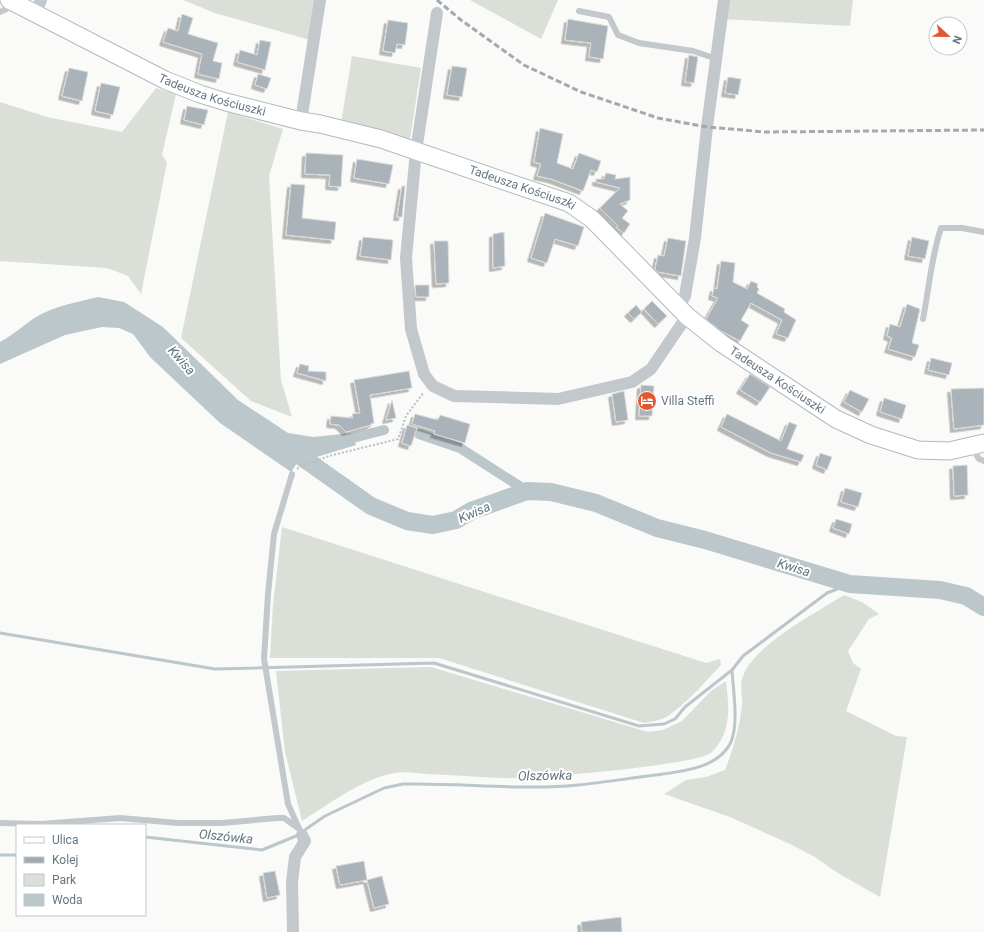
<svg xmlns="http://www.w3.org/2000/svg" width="984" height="932" viewBox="0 0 984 932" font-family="Roboto,sans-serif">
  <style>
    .green { fill: #dadfd7 }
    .water { fill: #bbc7cb }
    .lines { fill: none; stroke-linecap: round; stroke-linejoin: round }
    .stream { stroke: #bbc7cb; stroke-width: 3 }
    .canal { stroke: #bbc7cb; stroke-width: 10 }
    .river { stroke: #bbc7cb; stroke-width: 18 }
    .building { fill: #aab3b9; stroke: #dcdcda; filter: url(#shadow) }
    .secondary-casing { stroke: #b3babf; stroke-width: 19 }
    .path { stroke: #bbbfc2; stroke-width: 2; stroke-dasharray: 2 2; stroke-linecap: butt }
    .service { stroke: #c3c8cc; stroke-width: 6 }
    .minor { stroke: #c3c8cc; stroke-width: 12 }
    .secondary { stroke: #fff; stroke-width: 17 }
    .rail { stroke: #a2aab0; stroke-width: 3; stroke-dasharray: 6 3; stroke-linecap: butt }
    .labels { text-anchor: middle; stroke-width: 4; stroke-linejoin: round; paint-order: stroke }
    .street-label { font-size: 12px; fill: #657683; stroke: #fff }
    .poi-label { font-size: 12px; fill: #657683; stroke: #fff; text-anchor: start }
    .water-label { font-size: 13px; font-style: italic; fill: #60757c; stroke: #fff }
  </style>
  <defs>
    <filter id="shadow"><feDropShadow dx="-3.5" dy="3.5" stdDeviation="0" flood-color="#0004"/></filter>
  </defs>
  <rect width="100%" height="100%" fill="#fafaf8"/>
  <path class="green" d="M 183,0 L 316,0 L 310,40 L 215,13 Z
    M 470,0 L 558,0 L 541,39 Z
    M 724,0 L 853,0 L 850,26 L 722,19 Z
    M 352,56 L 421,68 L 410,139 L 341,123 Z
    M 156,88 L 176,94 L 162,155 L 167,162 L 141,294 L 128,276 L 107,268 L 0,261 L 0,102 L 47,117 L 122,132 Z
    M 228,112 L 283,129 L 269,176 L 281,380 L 292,417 L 251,401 L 181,338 Z
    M 282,527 L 706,663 L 720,659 L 721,665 C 708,679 679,712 662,719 C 656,721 649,722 644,723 L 439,658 L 270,658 L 273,605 Z
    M 844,595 L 862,602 L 879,614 L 869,619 L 848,651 L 853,663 L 861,669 L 846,711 L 896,736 L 907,737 L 880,897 L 836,872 L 815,857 L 790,844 L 730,817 L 664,794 L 686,780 L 706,777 L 725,770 C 733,750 739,729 742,706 C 743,697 739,684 743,676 C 755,644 816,613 844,595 Z
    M 431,667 L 648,732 L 663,730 L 682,721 L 711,691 L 726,681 C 729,707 732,732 712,752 C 700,765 547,777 522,778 C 491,779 459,775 428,774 C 418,773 405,771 395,773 C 361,779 331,803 302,821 L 285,752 L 276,671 Z"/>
  <path class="water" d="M 98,297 L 124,302 L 163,327 L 238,400 L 288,433 L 313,437 L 352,433 L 356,445 L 297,463 L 291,472 L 220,423 L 150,357 L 133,334 L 119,328 L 102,327 L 65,335 L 0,364 L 0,342 C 13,335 24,325 36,317 C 54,306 78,302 98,297 Z"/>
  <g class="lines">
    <path class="stream" d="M 0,633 L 215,669 L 434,663 L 639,726 L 664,724 L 675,719 L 685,707 L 732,670
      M 145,837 L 262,850 L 296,836 L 325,816 L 384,788 L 403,784 C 446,783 488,787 530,787 C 570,788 609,781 648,776 C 675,772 717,771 731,742 C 739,723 733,690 732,670 L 743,656 L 827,593 L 850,584
      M 0,855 L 17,855"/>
    <path class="canal" d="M 419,434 L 460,448 L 527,491
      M 341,441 L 384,430"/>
    <path class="river" d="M 286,446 L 371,506 L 407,521 L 433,525 L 456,520 L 471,511 L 527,491 L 551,492 L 596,503 L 657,528 L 705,540 L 850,584 L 940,590 L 966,596 L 984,607"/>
  </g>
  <path class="building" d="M 182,14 L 193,18 L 188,34 L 218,43 L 213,61 L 222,63 L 219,79 L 198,74 L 202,54 L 163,42 L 168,28 L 178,31 Z
    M 568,19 L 608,26 L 603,59 L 589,57 L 591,43 L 565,40 Z
    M 388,20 L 408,23 L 405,45 L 397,44 L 395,53 L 383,51 Z
    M 260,40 L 271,42 L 265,70 L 237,62 L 240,50 L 257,55 Z
    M 689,55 L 698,57 L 694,83 L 685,82 Z
    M 452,66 L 467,68 L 462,97 L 447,95 Z
    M 69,68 L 88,72 L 82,101 L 62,96 Z
    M 258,74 L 271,78 L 267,89 L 255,85 Z
    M 728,77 L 741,79 L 738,95 L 725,93 Z
    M 101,83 L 120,87 L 113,115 L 95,111 Z
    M 187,106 L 208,110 L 204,125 L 184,120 Z
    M 540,128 L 563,134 L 557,163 L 573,169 L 579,153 L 601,161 L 597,172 L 591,170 L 583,191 L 551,179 L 537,176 L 541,164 L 534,162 Z
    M 306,153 L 343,155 L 341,187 L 329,186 L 330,175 L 305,174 Z
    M 357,159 L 393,165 L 389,184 L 354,178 Z
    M 606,173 L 616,175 L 615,179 L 630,177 L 630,200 L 620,204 L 628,211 L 622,218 L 630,224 L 624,233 L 617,228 L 618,226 L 600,208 L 620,188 L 596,182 L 596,179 L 604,179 Z
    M 291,184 L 305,185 L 302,218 L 336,222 L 334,240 L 286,235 Z
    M 402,186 L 405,186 L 402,217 L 397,217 Z
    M 545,213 L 584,227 L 578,246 L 555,239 L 547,263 L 531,258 Z
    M 504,232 L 505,266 L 493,268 L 493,234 Z
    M 363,237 L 393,240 L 391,260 L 360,256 Z
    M 912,237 L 929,241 L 925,259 L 908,256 Z
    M 668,238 L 686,241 L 681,276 L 658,272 L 655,269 L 658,255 L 664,256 Z
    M 434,241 L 448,241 L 449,283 L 436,284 Z
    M 721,261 L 735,263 L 733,282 L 747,289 L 751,281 L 758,284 L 757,287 L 759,289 L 757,293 L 785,309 L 784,312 L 796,320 L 788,338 L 776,334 L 782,320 L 751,303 L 741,320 L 749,325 L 740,341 L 721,331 L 706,319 L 718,298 L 712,296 L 714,288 L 717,289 Z
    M 415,285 L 429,285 L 429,297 L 416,297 Z
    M 652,301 L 667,316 L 658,324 L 644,309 Z
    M 907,304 L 920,309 L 912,343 L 919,345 L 915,357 L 888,349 L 892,338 L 887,336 L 890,324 L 900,327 Z
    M 636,305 L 642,312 L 634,319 L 628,313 Z
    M 931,358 L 952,363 L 949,375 L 928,370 Z
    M 300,364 L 309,366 L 308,371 L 326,372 L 326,381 L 297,373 Z
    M 409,371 L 412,388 L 370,395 L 374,423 L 371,424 L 371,425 L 346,432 L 339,425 L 330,424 L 331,416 L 353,418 L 352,414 L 360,413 L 354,380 Z
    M 750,374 L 770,387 L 760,402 L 740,390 Z
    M 641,385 L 654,386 L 652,416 L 639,416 Z
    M 984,388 L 984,425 L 954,429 L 951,389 Z
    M 850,390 L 869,399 L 862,412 L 844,402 Z
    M 624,391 L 628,420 L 616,422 L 612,394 Z
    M 884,398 L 906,405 L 902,419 L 880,412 Z
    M 392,400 L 396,418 L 386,420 Z
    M 415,414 L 438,420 L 440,415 L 470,424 L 465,443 L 434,434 L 435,431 L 412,424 Z
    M 727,414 L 781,441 L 789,422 L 797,425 L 787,449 L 804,455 L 801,462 L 771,453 L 721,427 Z
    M 407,425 L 417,428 L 411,446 L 402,443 Z
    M 820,453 L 832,457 L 827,470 L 816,465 Z
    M 967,465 L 968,495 L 954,496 L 953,466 Z
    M 845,488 L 862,493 L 858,507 L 841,502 Z
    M 836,519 L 852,524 L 849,534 L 833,528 Z
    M 364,861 L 367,880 L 340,885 L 336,866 Z
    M 275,871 L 280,895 L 267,898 L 263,873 Z
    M 382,876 L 389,904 L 374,908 L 367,880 Z
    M 621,917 L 622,932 L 582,932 L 581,922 Z"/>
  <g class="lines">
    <defs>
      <g id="secondary">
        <path id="s1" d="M 9,0 L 165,80 L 200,94 L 226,102 L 301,121 L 320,124 L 381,139 L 569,203 L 592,219 L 687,316 L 721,343 L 836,419 L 871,435 L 918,450 L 949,451 L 984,443"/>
      </g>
    </defs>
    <use href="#secondary" class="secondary-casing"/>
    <path class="path" d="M 297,469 L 301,466 L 329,456 L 398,439 L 406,416 L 424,392"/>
    <path class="service" d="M 579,11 L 609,17 L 618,35 L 639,43 L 693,51 L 717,59
      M 0,12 L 15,5
      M 923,319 C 929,289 931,258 941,228 L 962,228 L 984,232
      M 972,447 L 979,459 L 984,461
      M 292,474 L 274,534 L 268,594 L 264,659 L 288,804 L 302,835
      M 0,823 L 41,824 L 120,818 L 178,823 L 222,823 L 277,818 L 284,818 L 298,828"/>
    <path class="minor" d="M 437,13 L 416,151 L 406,258 L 411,329 L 424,374 L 433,386 L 454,396 L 558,399 L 632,382 L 651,369 L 687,316
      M 35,15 L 41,0
      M 301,121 L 320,0
      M 678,307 L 685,296 L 695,238 L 707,127 L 724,0
      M 293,932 L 292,882 L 295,857 L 305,841 L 302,835"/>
    <use href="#secondary" class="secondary"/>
    <path class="rail" d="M 437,0 L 461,20 L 524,65 L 581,92 L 658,118 L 707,127 L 765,132 L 984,130"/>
  </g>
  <defs>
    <symbol id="hotel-disc" viewBox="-11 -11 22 22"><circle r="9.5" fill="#e4572e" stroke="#fff"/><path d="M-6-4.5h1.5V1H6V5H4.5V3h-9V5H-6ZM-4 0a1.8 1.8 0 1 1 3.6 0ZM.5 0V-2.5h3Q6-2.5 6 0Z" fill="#fff"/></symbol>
  </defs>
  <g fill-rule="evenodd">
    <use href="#hotel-disc" x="636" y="390" width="22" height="22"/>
  </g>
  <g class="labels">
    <g class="street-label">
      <text dy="4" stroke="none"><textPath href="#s1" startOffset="225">Tadeusza Kościuszki</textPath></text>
      <text dy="4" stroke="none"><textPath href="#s1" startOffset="549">Tadeusza Kościuszki</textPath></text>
      <text dy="4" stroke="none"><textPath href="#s1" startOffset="873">Tadeusza Kościuszki</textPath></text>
    </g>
    <g class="poi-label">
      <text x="661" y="405">Villa Steffi</text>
    </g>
    <g class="water-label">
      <text transform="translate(182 360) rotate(49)" y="5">Kwisa</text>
      <text transform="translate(474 512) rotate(-24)" y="5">Kwisa</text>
      <text transform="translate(794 567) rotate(17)" y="5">Kwisa</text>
      <text transform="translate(545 775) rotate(-1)" y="5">Olszówka</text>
      <text transform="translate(226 836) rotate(6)" y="5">Olszówka</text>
    </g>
  </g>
  <rect x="16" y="824" width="130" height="92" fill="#ffffff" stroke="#c1c8cd"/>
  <rect x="24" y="837" width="20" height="6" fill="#ffffff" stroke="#c1c8cd"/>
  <text x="52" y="844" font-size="12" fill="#657683">Ulica</text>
  <rect x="24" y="857" width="20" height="6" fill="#a2aab0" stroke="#c1c8cd"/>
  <text x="52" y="864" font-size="12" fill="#657683">Kolej</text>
  <rect x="24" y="874" width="20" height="12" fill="#dadfd7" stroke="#c1c8cd"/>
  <text x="52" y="884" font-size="12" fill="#657683">Park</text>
  <rect x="24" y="894" width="20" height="12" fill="#bbc7cb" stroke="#c1c8cd"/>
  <text x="52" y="904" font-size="12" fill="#657683">Woda</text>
  <g transform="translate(948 36) rotate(112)"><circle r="19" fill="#ffffff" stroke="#c1c8cd"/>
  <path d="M0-3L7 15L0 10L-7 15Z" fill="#e4572e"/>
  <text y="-6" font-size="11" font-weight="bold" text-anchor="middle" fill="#657683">N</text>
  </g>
</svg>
